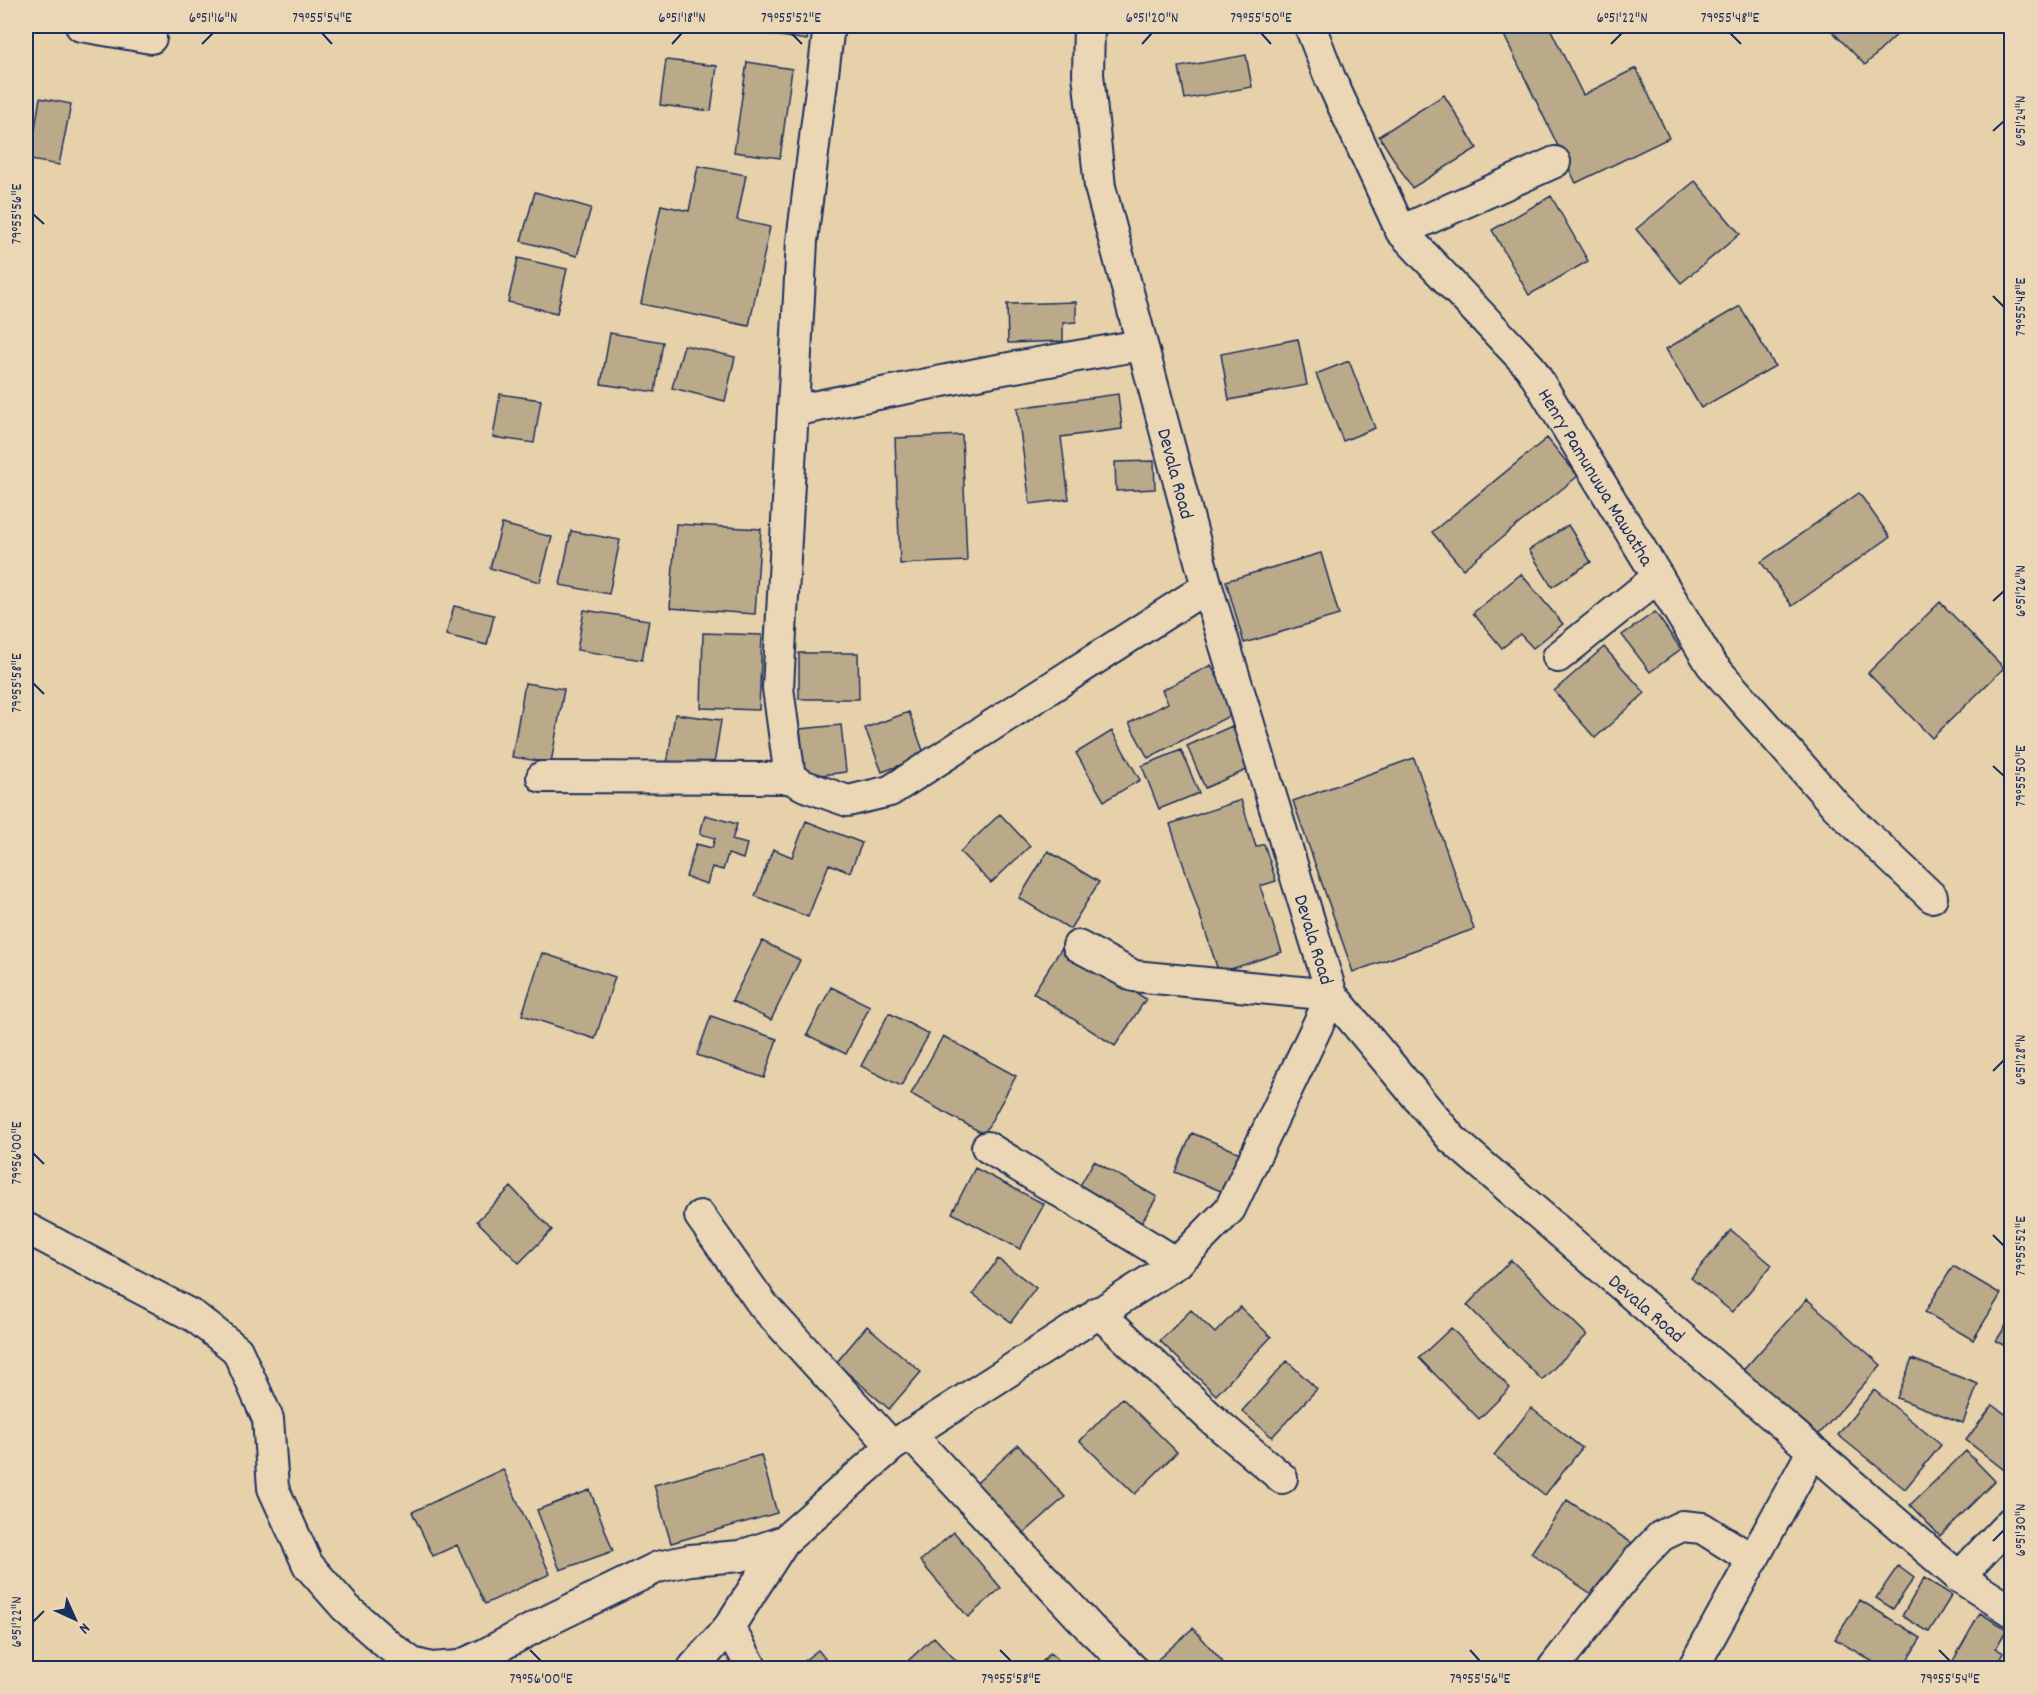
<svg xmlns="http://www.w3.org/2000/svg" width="2037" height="1694" viewBox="0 0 2037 1694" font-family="Dekko,sans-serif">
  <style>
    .building { fill: #bbaa89; stroke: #1b2f5e; stroke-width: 1.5 }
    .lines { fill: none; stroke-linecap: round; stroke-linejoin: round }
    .minor-casing { stroke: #1b2f5e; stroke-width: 34 }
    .minor { stroke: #ebd7b5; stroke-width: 30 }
    .ticks { fill: none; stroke: #1b2f5e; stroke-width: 2 }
    .labels { text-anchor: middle; stroke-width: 6; stroke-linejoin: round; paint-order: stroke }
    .street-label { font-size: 20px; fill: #1b2f5e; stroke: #ebd7b5 }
    .neatline { fill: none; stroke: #1b2f5e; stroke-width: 2 }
    .ticks-label { font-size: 15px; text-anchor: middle; fill: #1b2f5e }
  </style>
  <rect width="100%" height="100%" fill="#e6d1aa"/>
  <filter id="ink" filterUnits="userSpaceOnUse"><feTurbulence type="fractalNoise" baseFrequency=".0167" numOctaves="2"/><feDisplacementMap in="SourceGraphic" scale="12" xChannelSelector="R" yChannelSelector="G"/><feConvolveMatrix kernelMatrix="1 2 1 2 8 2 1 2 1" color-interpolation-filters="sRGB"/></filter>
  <g filter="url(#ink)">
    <path class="building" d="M 741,26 L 809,26 L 807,40 L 758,33 L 759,29 L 741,27 Z
      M 1518,26 L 1549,26 L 1583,95 L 1636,68 L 1669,138 L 1576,183 L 1503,33 Z
      M 1833,26 L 1904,26 L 1905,27 L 1865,65 L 1830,29 Z
      M 1246,55 L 1252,87 L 1185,99 L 1179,67 Z
      M 666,60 L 717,66 L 711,111 L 660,105 Z
      M 747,62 L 792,69 L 780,158 L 734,152 Z
      M 1444,95 L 1477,148 L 1412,188 L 1379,136 Z
      M 40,98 L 71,104 L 59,165 L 30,160 Z
      M 698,166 L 746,175 L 737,220 L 770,227 L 749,326 L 641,304 L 661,205 L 689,211 Z
      M 1695,181 L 1740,234 L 1681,283 L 1636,229 Z
      M 535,192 L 591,208 L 577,256 L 521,241 Z
      M 1551,196 L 1588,261 L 1529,295 L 1492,230 Z
      M 518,258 L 567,269 L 557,313 L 508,302 Z
      M 1076,302 L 1076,322 L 1063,323 L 1063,341 L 1008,343 L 1007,304 Z
      M 1740,306 L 1775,366 L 1701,408 L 1666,349 Z
      M 610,333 L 663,342 L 655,392 L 601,384 Z
      M 1298,339 L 1307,385 L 1229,400 L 1221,354 Z
      M 684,345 L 735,357 L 725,401 L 672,388 Z
      M 1349,361 L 1375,428 L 1343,441 L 1316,374 Z
      M 500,394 L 541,400 L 534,443 L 493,437 Z
      M 1118,394 L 1122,429 L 1061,437 L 1069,499 L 1030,504 L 1017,408 Z
      M 962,435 L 967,561 L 900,564 L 895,438 Z
      M 1547,438 L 1578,476 L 1463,569 L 1432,532 Z
      M 1154,461 L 1155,489 L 1116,491 L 1115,462 Z
      M 1859,493 L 1890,537 L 1792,606 L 1761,562 Z
      M 502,524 L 552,537 L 540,582 L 490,568 Z
      M 676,524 L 761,529 L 755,614 L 670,608 Z
      M 1568,525 L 1591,562 L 1552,587 L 1529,550 Z
      M 571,531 L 620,540 L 609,594 L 560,585 Z
      M 1321,553 L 1339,615 L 1244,643 L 1226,581 Z
      M 1521,574 L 1563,624 L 1533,648 L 1520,634 L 1502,648 L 1473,613 Z
      M 1940,602 L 2004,668 L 1932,738 L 1868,673 Z
      M 454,606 L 494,615 L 487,645 L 446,635 Z
      M 584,610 L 649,620 L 642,660 L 577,650 Z
      M 1655,612 L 1681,649 L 1650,672 L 1622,635 Z
      M 703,633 L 762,635 L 759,710 L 701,708 Z
      M 1604,647 L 1645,693 L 1595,738 L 1554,691 Z
      M 799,653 L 858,653 L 859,699 L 799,699 Z
      M 1211,665 L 1235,713 L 1148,758 L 1129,723 L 1168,703 L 1162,690 Z
      M 525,683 L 564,689 L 551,763 L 512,757 Z
      M 909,712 L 925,756 L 882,772 L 865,728 Z
      M 675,714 L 721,720 L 713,771 L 667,764 Z
      M 841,725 L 846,772 L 805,777 L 800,729 Z
      M 1232,726 L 1251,768 L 1205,788 L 1187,746 Z
      M 1112,731 L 1140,780 L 1104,801 L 1076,753 Z
      M 1181,750 L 1199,793 L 1159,809 L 1142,766 Z
      M 1414,758 L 1474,929 L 1353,972 L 1293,801 Z
      M 1241,800 L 1256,847 L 1264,844 L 1276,881 L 1260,886 L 1282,952 L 1219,973 L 1170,824 Z
      M 1000,814 L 1030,846 L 991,883 L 960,852 Z
      M 705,815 L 737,824 L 732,840 L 747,844 L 743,859 L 728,854 L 723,870 L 712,867 L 707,884 L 686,877 L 696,844 L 712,848 L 715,838 L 700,834 Z
      M 806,821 L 862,843 L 850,872 L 829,864 L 808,917 L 755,896 L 773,849 L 792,857 Z
      M 1048,851 L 1099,882 L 1070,929 L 1019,898 Z
      M 762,941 L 800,960 L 771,1020 L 732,1001 Z
      M 1063,946 L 1146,999 L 1115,1046 L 1033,993 Z
      M 542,953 L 615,977 L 595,1039 L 522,1015 Z
      M 831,987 L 870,1006 L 846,1054 L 807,1035 Z
      M 889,1013 L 929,1034 L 901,1086 L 861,1066 Z
      M 711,1016 L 777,1039 L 764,1078 L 697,1055 Z
      M 943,1036 L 1016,1076 L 984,1134 L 911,1094 Z
      M 1192,1133 L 1245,1155 L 1228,1194 L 1175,1172 Z
      M 1094,1161 L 1157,1197 L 1139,1227 L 1077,1191 Z
      M 975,1168 L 1044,1204 L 1020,1249 L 952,1213 Z
      M 511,1187 L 552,1230 L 519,1263 L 477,1221 Z
      M 1731,1230 L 1772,1265 L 1732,1312 L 1691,1278 Z
      M 998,1259 L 1036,1288 L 1011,1322 L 973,1294 Z
      M 1511,1260 L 1587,1335 L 1542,1380 L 1467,1305 Z
      M 1953,1266 L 2001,1294 L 1973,1340 L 1925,1312 Z
      M 1807,1299 L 1881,1365 L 1813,1441 L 1739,1375 Z
      M 1240,1307 L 1271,1337 L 1216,1395 L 1160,1341 L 1191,1310 L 1215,1333 Z
      M 2012,1316 L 2012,1350 L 1996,1341 Z
      M 867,1326 L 921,1372 L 889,1409 L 836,1363 Z
      M 1451,1328 L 1510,1388 L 1479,1419 L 1419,1358 Z
      M 1912,1359 L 1978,1384 L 1963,1423 L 1897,1398 Z
      M 1287,1361 L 1317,1389 L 1272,1437 L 1242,1411 Z
      M 1874,1390 L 1941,1445 L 1905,1489 L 1838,1435 Z
      M 1122,1398 L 1177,1452 L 1135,1494 L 1080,1441 Z
      M 1993,1405 L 2012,1419 L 2012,1476 L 1966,1440 Z
      M 1531,1408 L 1582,1448 L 1545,1495 L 1494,1455 Z
      M 1018,1445 L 1065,1497 L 1014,1542 L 968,1491 Z
      M 1966,1451 L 1995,1481 L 1940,1536 L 1910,1505 Z
      M 761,1455 L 777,1513 L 671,1543 L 654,1485 Z
      M 503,1469 L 550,1574 L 485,1604 L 457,1545 L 433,1556 L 412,1512 Z
      M 590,1490 L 613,1551 L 560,1570 L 537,1510 Z
      M 1567,1500 L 1635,1545 L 1599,1599 L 1531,1553 Z
      M 954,1532 L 1001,1588 L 968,1617 L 920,1561 Z
      M 1898,1566 L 1914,1578 L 1893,1609 L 1876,1598 Z
      M 1924,1578 L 1952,1595 L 1929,1632 L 1902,1616 Z
      M 1860,1600 L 1921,1638 L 1902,1668 L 1883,1668 L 1835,1639 Z
      M 1980,1613 L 2007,1629 L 1996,1648 L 2004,1652 L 1995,1668 L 1949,1668 Z
      M 1193,1628 L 1228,1668 L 1161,1668 L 1155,1662 Z
      M 934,1637 L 963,1668 L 900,1668 Z
      M 818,1650 L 833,1668 L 795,1668 Z
      M 1050,1653 L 1067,1668 L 1037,1668 Z"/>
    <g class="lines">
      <defs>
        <g id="minor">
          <path d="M 81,26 L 151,38"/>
          <path id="s1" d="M 1089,26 L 1088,74 L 1100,187 L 1207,587 L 1332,995 L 1452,1139 L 1959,1577 L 2012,1611"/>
          <path id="s2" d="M 1310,26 L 1330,78 L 1401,231 L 1530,367 L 1711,664 L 1837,807 L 1932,897"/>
          <path d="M 1401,231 L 1555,162"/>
          <path d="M 793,411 L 992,371 L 1141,345"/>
          <path d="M 1558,657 L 1658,577"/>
          <path d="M 542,777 L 790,778 L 805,786 L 848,801 L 890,791 L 1207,587"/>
          <path d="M 790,778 L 778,688 L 802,241 L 829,26"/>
          <path d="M 987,1147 L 1177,1263"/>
          <path d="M 700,1216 L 763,1305 L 892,1446"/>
          <path d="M 26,1228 L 195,1317 L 237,1350 L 268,1419 L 273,1488 L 308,1565 L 345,1607 L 388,1645 L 412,1663 L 431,1668 L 459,1666 L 485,1654 L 545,1622 L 658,1567 L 690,1560 L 740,1556 L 784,1541 L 892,1446 L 1177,1263 L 1230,1209 L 1332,995 L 1134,976 L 1078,946"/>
          <path d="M 1098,1312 L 1212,1419 L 1282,1478"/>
          <path d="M 910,1434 L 1090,1628 L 1132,1668"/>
          <path d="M 1959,1577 L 2012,1521"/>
          <path d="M 729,1627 L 752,1668"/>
          <path d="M 693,1668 L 729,1627 L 784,1541"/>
          <path d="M 1553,1668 L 1638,1560 L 1661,1536 L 1682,1526 L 1702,1528 L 1753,1560"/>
          <path d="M 1693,1668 L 1812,1452"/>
        </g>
      </defs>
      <use href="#minor" class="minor-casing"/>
      <use href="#minor" class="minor"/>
    </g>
  </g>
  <path class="ticks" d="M 322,33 L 332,44M 791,33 L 802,44M 1261,33 L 1271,44M 1730,33 L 1741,44M 202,44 L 213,33M 672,44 L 682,33M 1142,44 L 1152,33M 1611,44 L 1622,33M 1993,131 L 2004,121M 33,214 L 44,224M 1993,296 L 2004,307M 1993,601 L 2004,591M 33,683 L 44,694M 1993,766 L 2004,776M 1993,1071 L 2004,1060M 33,1153 L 44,1164M 1993,1235 L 2004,1246M 1993,1541 L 2004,1530M 33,1622 L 44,1611M 530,1650 L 541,1661M 1000,1650 L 1011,1661M 1470,1650 L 1480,1661M 1939,1650 L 1950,1661"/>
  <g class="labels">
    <g class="street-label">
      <text dy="7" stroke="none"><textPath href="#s1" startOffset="458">Devala Road</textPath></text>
      <text dy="7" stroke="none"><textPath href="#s2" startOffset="540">Henry Pamunuwa Mawatha</textPath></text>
      <text dy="7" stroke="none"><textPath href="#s1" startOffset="944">Devala Road</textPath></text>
      <text dy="7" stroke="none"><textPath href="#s1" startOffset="1448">Devala Road</textPath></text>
    </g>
  </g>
  <rect width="2037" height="1694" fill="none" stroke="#ebd7b5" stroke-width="66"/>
  <g transform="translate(75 1619) rotate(135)" stroke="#ebd7b5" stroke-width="4.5" paint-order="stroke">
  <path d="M0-4.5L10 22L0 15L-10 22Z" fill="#1b2f5e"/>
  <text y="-9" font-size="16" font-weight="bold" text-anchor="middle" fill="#1b2f5e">N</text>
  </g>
  <rect x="33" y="33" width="1971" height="1628" class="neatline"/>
  <g class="ticks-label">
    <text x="213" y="22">6°51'16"N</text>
    <text x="322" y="22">79°55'54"E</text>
    <text x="682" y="22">6°51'18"N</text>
    <text x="791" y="22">79°55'52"E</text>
    <text x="1152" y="22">6°51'20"N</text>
    <text x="1261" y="22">79°55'50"E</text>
    <text x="1622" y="22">6°51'22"N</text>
    <text x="1730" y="22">79°55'48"E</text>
    <text transform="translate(2020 121) rotate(-90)" y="5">6°51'24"N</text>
    <text transform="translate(16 214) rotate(-90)" y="5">79°55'56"E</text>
    <text transform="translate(2020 307) rotate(-90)" y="5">79°55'48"E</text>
    <text transform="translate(2020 591) rotate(-90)" y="5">6°51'26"N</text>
    <text transform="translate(16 683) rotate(-90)" y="5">79°55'58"E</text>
    <text transform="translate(2020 776) rotate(-90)" y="5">79°55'50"E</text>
    <text transform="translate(2020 1060) rotate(-90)" y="5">6°51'28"N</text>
    <text transform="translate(16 1153) rotate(-90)" y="5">79°56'00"E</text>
    <text transform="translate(2020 1246) rotate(-90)" y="5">79°55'52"E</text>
    <text transform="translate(2020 1530) rotate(-90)" y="5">6°51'30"N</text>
    <text transform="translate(16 1622) rotate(-90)" y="5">6°51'22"N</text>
    <text x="541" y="1683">79°56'00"E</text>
    <text x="1011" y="1683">79°55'58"E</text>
    <text x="1480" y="1683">79°55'56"E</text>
    <text x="1950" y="1683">79°55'54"E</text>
  </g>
</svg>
